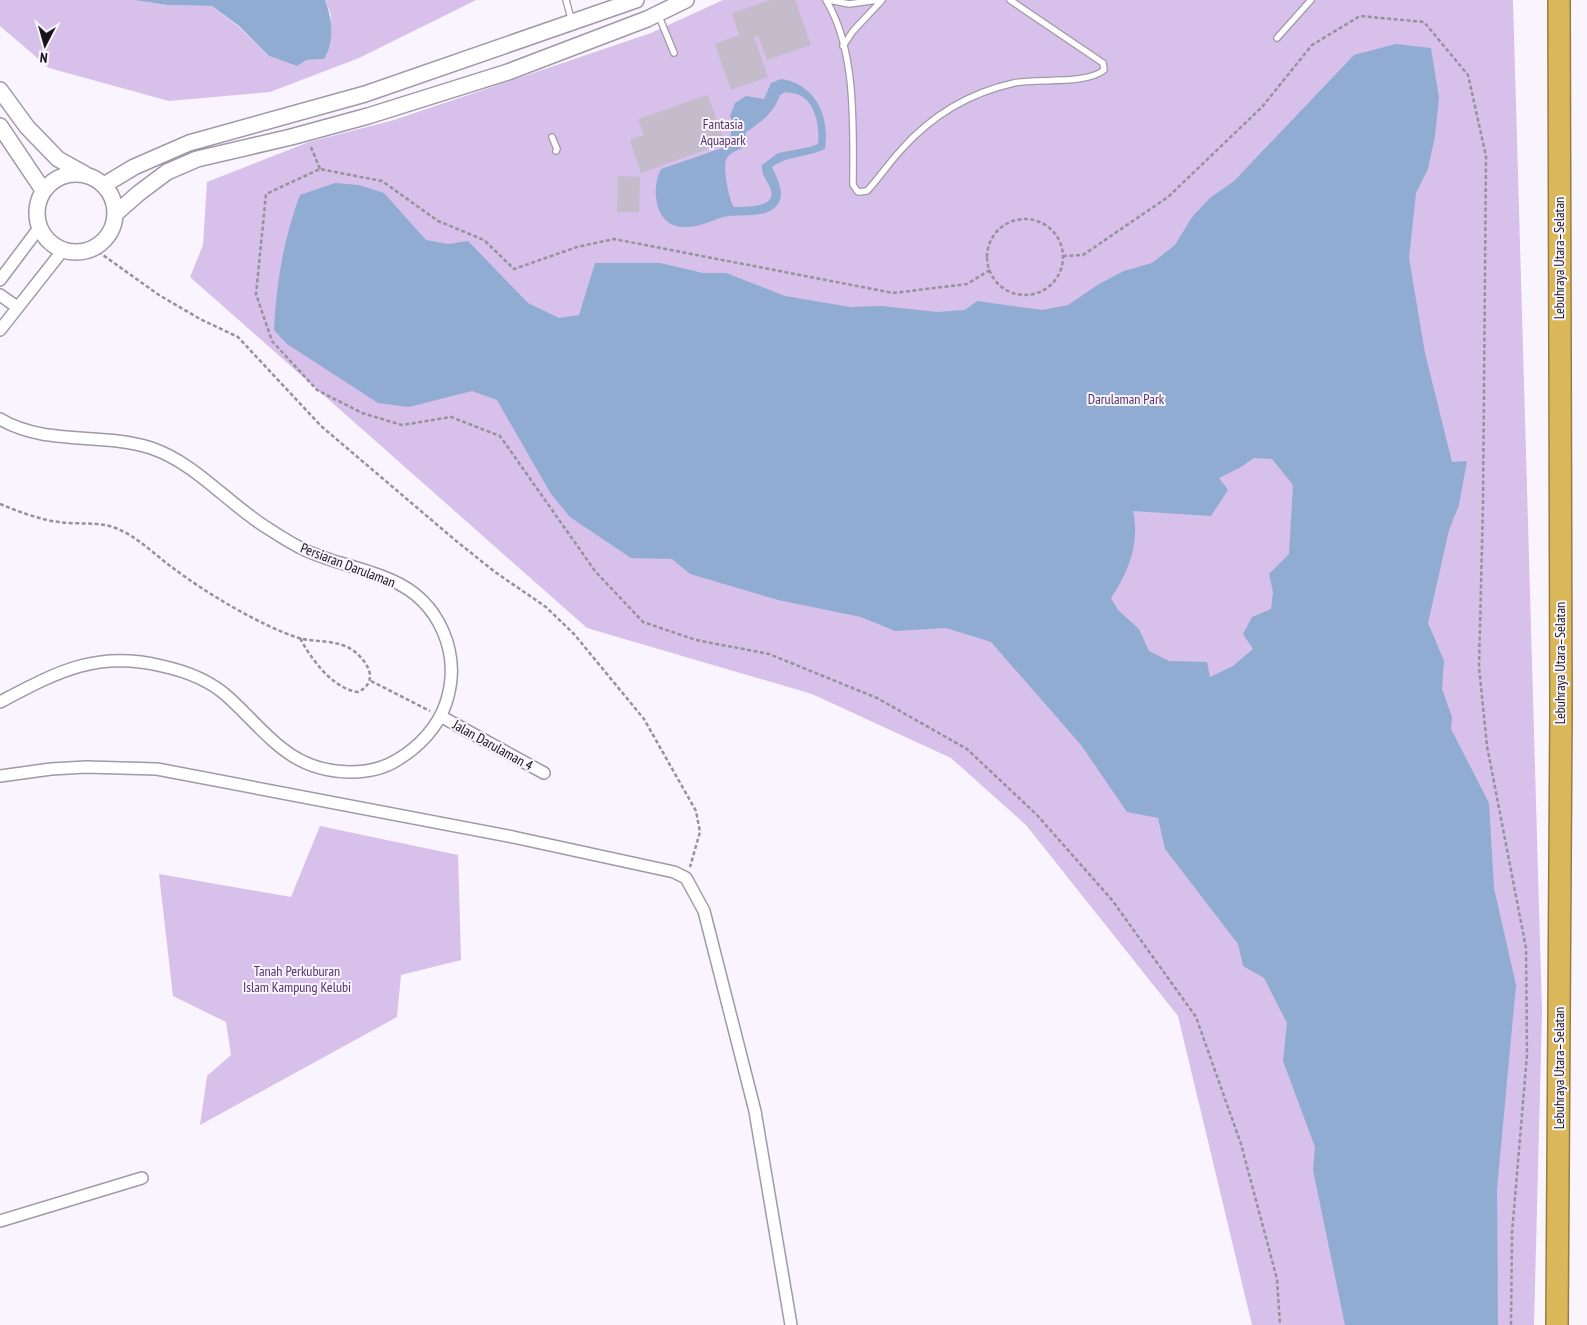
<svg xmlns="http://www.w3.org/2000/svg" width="1587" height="1325" viewBox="0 0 1587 1325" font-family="'PT Sans Narrow',sans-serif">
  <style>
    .green { fill: #d7c0e9 }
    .water { fill: #90acd3; fill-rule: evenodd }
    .building { fill: #c4bbcb }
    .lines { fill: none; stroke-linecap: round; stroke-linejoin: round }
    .service-casing { stroke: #a198a8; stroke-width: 8 }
    .minor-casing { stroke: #a198a8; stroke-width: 14 }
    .tertiary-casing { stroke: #a198a8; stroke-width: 18 }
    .motorway-casing { stroke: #957e43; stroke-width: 24 }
    .path { stroke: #96929b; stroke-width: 2.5; stroke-dasharray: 4 2.5; stroke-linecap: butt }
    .service { stroke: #fff; stroke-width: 5.5 }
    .minor { stroke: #fff; stroke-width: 11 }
    .tertiary { stroke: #fff; stroke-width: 15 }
    .motorway { stroke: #dab859; stroke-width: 21 }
    .labels { text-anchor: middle; stroke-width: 4; stroke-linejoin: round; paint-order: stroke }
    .park-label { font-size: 14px; fill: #523268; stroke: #f9f4fe }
    .street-label { font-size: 14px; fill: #161319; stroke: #f9f4fe }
  </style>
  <rect width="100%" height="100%" fill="#f9f4fe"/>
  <path class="green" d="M 0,0 L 134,0 L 167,5 L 212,6 L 238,26 L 269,56 L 297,66 L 307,60 L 324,59 L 331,15 L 325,0 L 476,0 L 359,58 L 270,92 L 169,101 L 49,68 L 0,26 Z
    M 723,0 L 1513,0 L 1542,1012 L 1534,1325 L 1252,1325 L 1178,1016 L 1026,825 L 951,758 L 812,694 L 587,628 L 190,277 L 203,245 L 207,182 L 309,142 L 394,120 L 651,33 Z
    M 320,826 L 458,855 L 461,960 L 401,975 L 397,1017 L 200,1125 L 207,1076 L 231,1055 L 226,1022 L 173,996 L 159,874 L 291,897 Z"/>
  <path class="water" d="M 134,0 L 325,0 C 332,18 335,42 324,59 L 307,60 L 297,66 L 269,56 L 239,26 L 212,6 L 167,5 Z
    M 1396,44 L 1431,48 L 1439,98 L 1435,136 L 1428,169 L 1416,193 L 1409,258 L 1425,353 L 1452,462 L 1467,461 L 1459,505 L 1449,530 L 1428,623 L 1444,661 L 1442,689 L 1452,717 L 1451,729 L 1489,803 L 1494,888 L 1516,985 L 1497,1189 L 1498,1325 L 1345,1325 L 1313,1170 L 1315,1147 L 1283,1061 L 1287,1023 L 1264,978 L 1243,966 L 1238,944 L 1165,849 L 1158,818 L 1127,812 L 1081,745 L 991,642 L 946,628 L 895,631 L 861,617 L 778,600 L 690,574 L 672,559 L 631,558 L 570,517 L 551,494 L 497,400 L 472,391 L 409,407 L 378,403 L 287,344 L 274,330 C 276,284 284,237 300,195 L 335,183 L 359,185 L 384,193 L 426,240 L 448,244 L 468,241 L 528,303 L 559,318 L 579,315 L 595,263 L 660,263 L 703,273 L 726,273 L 785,296 L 850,307 L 882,306 L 937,312 L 965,310 L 977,301 L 1042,310 L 1068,305 L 1099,284 L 1124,271 L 1152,263 L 1175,245 L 1192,217 L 1210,198 L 1234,181 L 1354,55 ZM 1254,458 L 1272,459 L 1293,485 L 1289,554 L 1269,574 L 1273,592 L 1271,609 L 1252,617 L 1243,634 L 1253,649 L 1233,666 L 1210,677 L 1207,662 L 1169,661 L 1149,651 L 1139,629 L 1118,610 L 1111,598 C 1129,571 1140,543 1133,511 L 1211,516 L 1228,490 L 1219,478 L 1241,467 Z
    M 781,79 C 816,84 830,117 825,149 C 808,157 787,156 772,167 C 776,176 784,191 780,200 C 772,221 740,213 723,217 C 710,221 700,227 686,227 C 655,229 650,189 661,169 L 728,146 L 733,124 L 730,116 L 735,103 L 746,96 L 764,99 L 771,83 ZM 785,92 C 790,93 797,93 801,96 C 816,104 820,129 818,144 L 810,147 L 778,153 L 762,165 C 761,176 768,181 771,190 C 777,208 744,207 734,207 C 729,201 723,168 726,160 C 729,153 736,151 742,148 L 746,132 C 762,122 774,112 780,95 Z"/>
  <path class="building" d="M 770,0 L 795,0 L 811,45 L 767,60 L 758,36 L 754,37 L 768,77 L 731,90 L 715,44 L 739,35 L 732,13 Z
    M 708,95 L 725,143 L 641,173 L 630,140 L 644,135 L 638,119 Z
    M 618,176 L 640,177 L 639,212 L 617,212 Z"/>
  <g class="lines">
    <defs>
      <path id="service" d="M 566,0 L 572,22
        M 826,0 C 857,51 853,128 853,185 L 858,192 L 867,191 C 879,178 889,163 901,150 C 931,116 969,93 1014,83 C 1037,78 1086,85 1104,70 L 1103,63 L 1010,0
        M 829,0 L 849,4 L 878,0
        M 658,14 L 674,53
        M 1277,38 L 1311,0
        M 843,46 L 853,31 L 882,0
        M 552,137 L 557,149 L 556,151"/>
      <path id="minor" d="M 0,280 L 39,228
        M 0,295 L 17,307
        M 0,330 L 63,250
        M 0,419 C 45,446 102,432 151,448 C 196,463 229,505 269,529 C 281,537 294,545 307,551 C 334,563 364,568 391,580 C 440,601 462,654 446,703 C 438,727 419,747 397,760 C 383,769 366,772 349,772 C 289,771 267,732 227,696 C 209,680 185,671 162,666 C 96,650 57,672 0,702
        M 442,717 L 544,773
        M 0,776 L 51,769 L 86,767 L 157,769 L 513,837 L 674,872 L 686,878 L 704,911 L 755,1111 L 791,1325
        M 0,1221 L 142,1178"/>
      <path id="tertiary" d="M 0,90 L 27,127 L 58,159 L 85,174
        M 0,126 L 43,190
        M37 213a39 39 0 1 1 78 0a39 39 0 1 1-78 0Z
        M 104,185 L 134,167 L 189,143 L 365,94 L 636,0
        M 115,214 L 139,193 L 167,172 L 197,159 L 291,137 L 368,116 L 508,72 L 647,19 L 686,0"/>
      <path id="motorway" d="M 1557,1325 L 1561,711 L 1559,0"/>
    </defs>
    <use href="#service" class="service-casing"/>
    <use href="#minor" class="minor-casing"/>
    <use href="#tertiary" class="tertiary-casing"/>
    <use href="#motorway" class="motorway-casing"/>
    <path class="path" d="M 311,147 L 320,169
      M987 257a38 38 0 1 1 76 0a38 38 0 1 1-76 0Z
      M 93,248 L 159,295 L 200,319 L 238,337 L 321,426 L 455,540 L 495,572 L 546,607 L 574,634 L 644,719 L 696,811 L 700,832 L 690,867
      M 1063,256 L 1083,255 L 1168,197 L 1262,107 L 1312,45 L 1360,16 L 1424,22 L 1468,75 L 1486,156 L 1483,505 L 1479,667 L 1487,746 L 1526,948 L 1527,1055 L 1512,1233 L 1511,1325
      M 990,270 L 967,284 L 893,293 L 614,239 L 577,247 L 514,269 L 484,240 L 438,221 L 382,181 L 320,169 L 266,194 L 256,294 L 272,341 L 317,390 L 362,413 L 402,425 L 451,417 L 500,436 L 595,571 L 643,622 L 696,640 L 769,654 L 877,698 L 967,749 L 1037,815 L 1112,900 L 1196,1017 L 1241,1144 L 1277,1279 L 1280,1325
      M 0,504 C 22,513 46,522 69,523 C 86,524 102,522 118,529 C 139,538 155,555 173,568 C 206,593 261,626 299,638 C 317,643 338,639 354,651 C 369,663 379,682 358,692 C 333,689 311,659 300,638
      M 371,681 L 430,711"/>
    <use href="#service" class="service"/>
    <use href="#minor" class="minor"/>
    <use href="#tertiary" class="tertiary"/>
    <use href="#motorway" class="motorway"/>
  </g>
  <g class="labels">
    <g class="park-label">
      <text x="723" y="129">Fantasia<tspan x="723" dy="16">Aquapark</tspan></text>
      <text x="1126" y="404">Darulaman Park</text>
      <text x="297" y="976">Tanah Perkuburan<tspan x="297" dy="16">Islam Kampung Kelubi</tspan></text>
    </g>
    <g class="street-label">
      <text transform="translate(1559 258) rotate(-90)" y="5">Lebuhraya Utara–Selatan</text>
      <text transform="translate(348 565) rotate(21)" y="5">Persiaran Darulaman</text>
      <text transform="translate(1560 663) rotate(-90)" y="5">Lebuhraya Utara–Selatan</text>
      <text transform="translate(493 745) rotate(29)" y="5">Jalan Darulaman 4</text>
      <text transform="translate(1559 1068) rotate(-90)" y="5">Lebuhraya Utara–Selatan</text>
    </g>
  </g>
  <g transform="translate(45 45) rotate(186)" stroke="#f9f4fe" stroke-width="4" paint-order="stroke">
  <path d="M0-4L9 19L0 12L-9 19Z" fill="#161319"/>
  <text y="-8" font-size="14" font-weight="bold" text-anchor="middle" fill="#161319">N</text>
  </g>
</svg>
